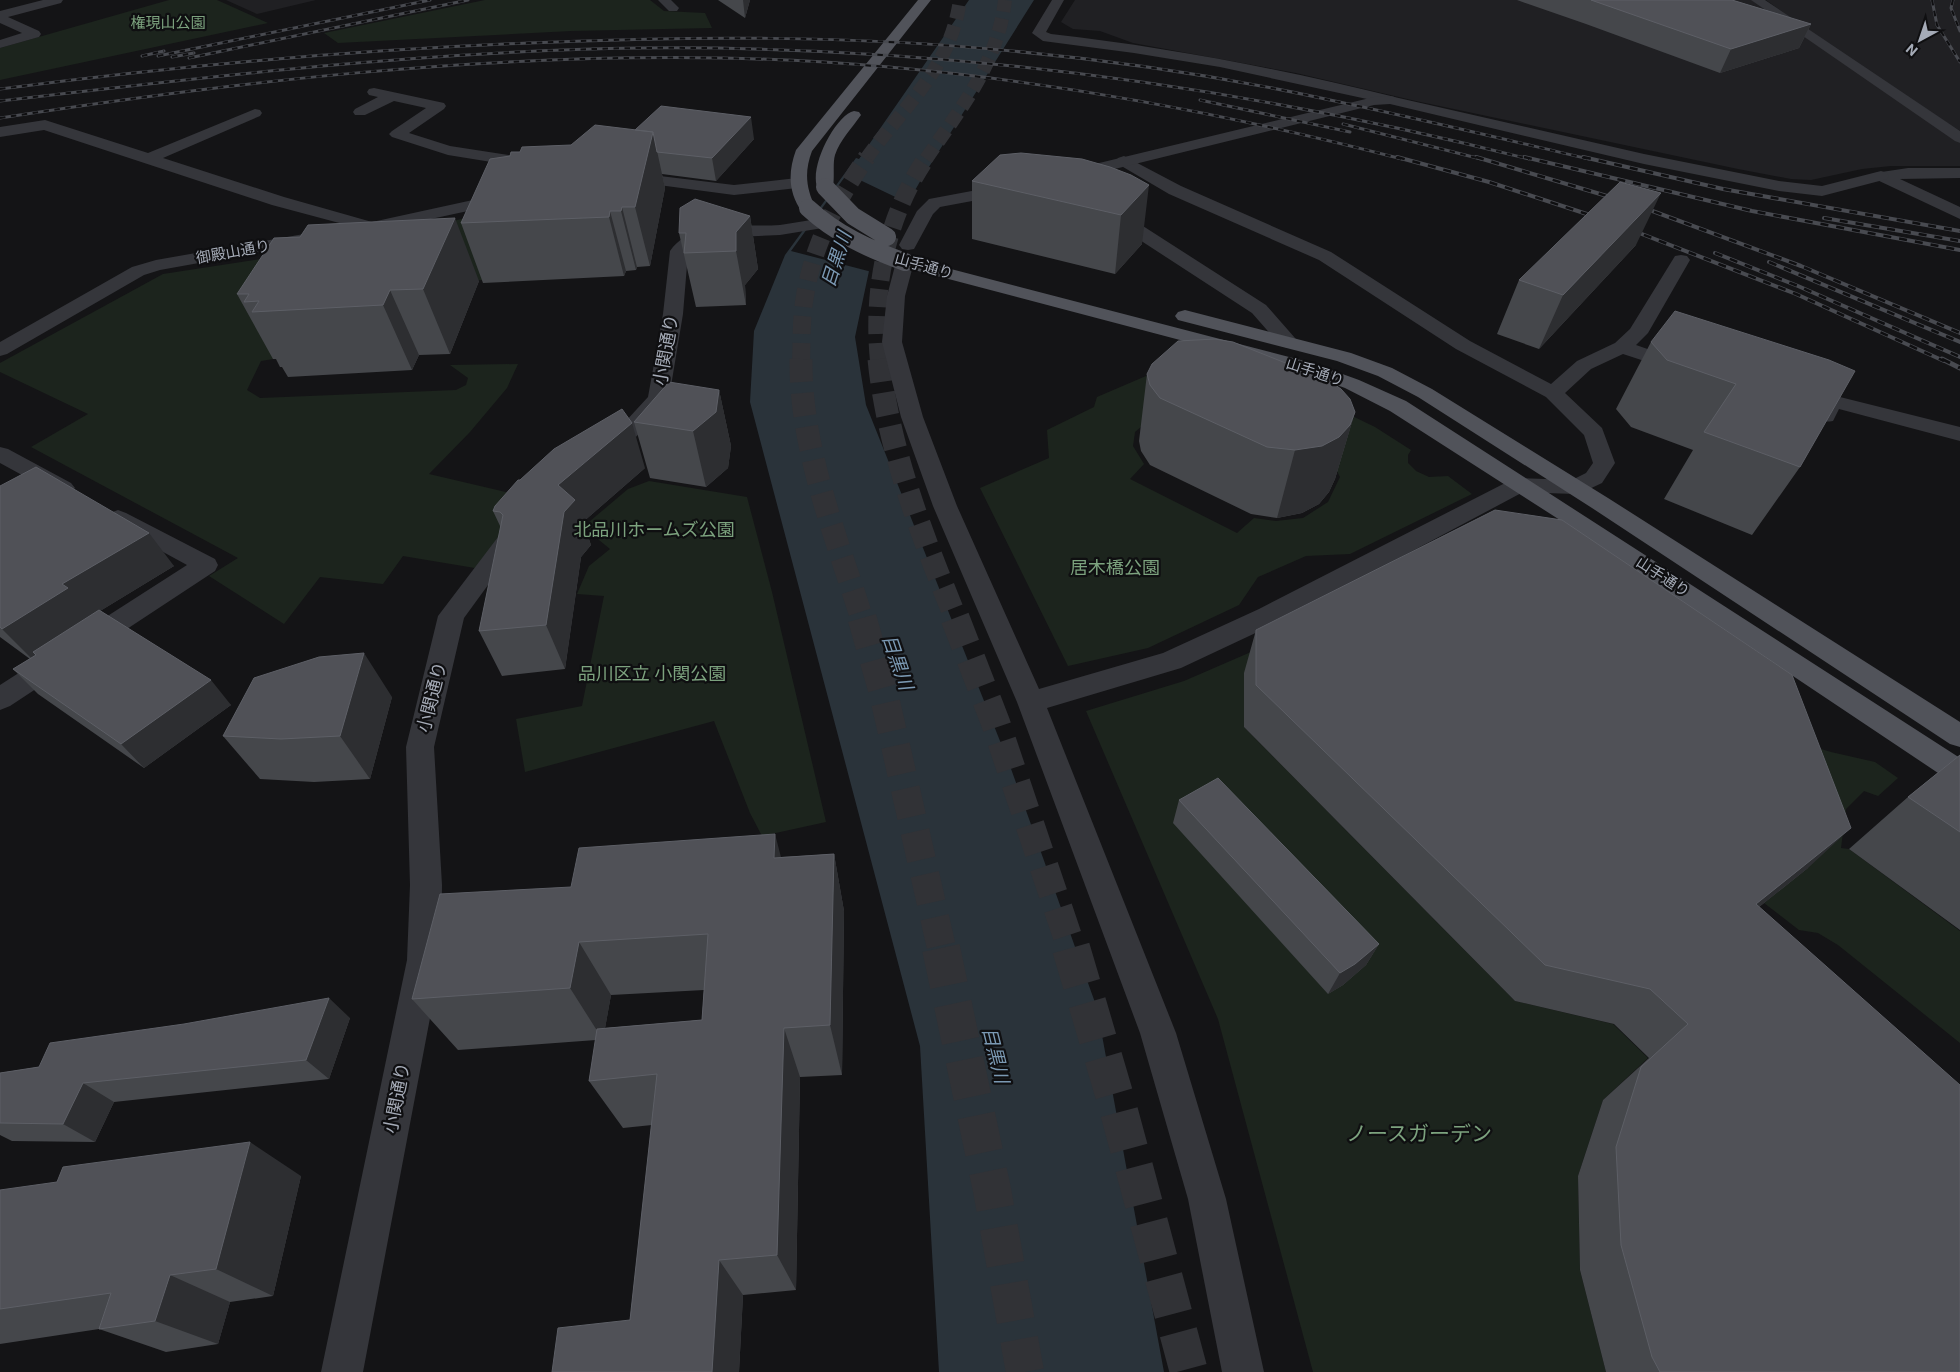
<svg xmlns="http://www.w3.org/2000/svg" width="1960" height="1372" viewBox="0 0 1960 1372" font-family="Roboto,'Noto Sans JP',sans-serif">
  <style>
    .built { fill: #202023 }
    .green { fill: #1c241d; fill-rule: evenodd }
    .water { fill: #2a333a }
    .pier { fill: #141416 }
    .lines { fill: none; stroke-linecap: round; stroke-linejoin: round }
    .motorway-tunnel-far4 { stroke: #313236; stroke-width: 14; stroke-dasharray: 14 7; stroke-linecap: butt }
    .motorway-tunnel-far3 { stroke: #313236; stroke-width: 18; stroke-dasharray: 18 9; stroke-linecap: butt }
    .motorway-tunnel-far2 { stroke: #313236; stroke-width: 23; stroke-dasharray: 23 11; stroke-linecap: butt }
    .motorway-tunnel-far1 { stroke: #313236; stroke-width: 29; stroke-dasharray: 29 15; stroke-linecap: butt }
    .motorway-tunnel { stroke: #313236; stroke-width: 38; stroke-dasharray: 38 19; stroke-linecap: butt }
    .minor { fill: #35363b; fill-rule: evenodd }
    .tertiary { fill: #35363b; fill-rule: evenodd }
    .primary { fill: #51535a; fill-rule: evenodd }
    .rail-far2-casing { stroke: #484a50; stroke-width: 3 }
    .rail-far1-casing { stroke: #484a50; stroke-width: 4 }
    .rail-casing { stroke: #484a50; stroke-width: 5 }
    .rail-far2 { stroke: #0f0f11; stroke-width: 2; stroke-dasharray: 5.5; stroke-linecap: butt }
    .rail-far1 { stroke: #0f0f11; stroke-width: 2.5; stroke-dasharray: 8; stroke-linecap: butt }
    .rail { stroke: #0f0f11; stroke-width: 3; stroke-dasharray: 9; stroke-linecap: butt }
    .primary-bridge { stroke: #51535a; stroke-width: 18 }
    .wall { fill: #45474b; fill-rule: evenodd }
    .shaded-wall { fill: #2d2e31 }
    .building { fill: #505157; stroke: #5d5f66 }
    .labels { text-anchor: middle; stroke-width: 4.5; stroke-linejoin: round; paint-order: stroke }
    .far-park-label { font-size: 15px; fill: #7ca27e; stroke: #0f0f11 }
    .far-street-label { font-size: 15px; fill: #a5abb7; stroke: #0f0f11 }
    .street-label { font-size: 18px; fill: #a5abb7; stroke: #0f0f11 }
    .park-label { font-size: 18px; fill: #7ca27e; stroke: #0f0f11 }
    .water-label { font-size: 19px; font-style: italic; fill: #7b99b3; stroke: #0f0f11 }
    .near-park-label { font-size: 21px; fill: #7ca27e; stroke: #0f0f11 }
  </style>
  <rect width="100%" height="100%" fill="#141416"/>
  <path class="built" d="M 226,0 L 316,0 L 257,14 Z
    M 1075,0 L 1752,0 L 1960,143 L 1960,166 L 1891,166 L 1862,169 L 1811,180 L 1791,179 L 1738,169 L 1416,101 L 1296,73 L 1133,43 L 1100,31 L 1073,29 L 1061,22 Z
    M 1766,0 L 1960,0 L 1960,131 L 1838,52 Z"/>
  <path class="green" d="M 169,0 L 217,0 L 268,23 L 0,80 L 0,48 Z
    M 485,0 L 650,0 L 664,11 L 705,13 L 712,28 L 571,31 L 338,43 L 324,33 Z
    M 499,211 L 483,280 L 449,282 L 299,313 L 273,359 L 261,361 L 247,390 L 260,398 L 456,390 L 466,385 L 468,378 L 450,365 L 518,364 L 507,388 L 470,432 L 429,474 L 531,498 L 475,568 L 403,556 L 383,584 L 320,577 L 284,624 L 209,576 L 238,558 L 31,447 L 88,414 L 0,372 L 0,363 L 163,274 L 307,252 Z
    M 1146,376 L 1172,387 L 1309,395 L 1375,427 L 1411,450 L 1408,455 L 1408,463 L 1416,471 L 1429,477 L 1448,476 L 1472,494 L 1350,554 L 1306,556 L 1258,577 L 1239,605 L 1148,648 L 1068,666 L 980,488 L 1049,458 L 1047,430 L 1094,407 L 1097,397 ZM 1157,413 L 1327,452 L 1340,477 L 1328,502 L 1303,518 L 1276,521 L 1254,518 L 1237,533 L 1130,479 L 1144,464 L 1133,446 L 1135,432 Z
    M 649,481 L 747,497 L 772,592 L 826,822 L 762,836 L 750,813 L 714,721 L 525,772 L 516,719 L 582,706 L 604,596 L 577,594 L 589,566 L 610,549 L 583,527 L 628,489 Z
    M 1251,652 L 1244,727 L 1515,1001 L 1613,1024 L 1648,1058 L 1603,1100 L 1578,1176 L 1580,1270 L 1606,1372 L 1313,1372 L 1218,1019 L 1086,711 L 1184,681 Z
    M 1761,731 L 1831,752 L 1875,762 L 1898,778 L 1878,796 L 1864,791 L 1846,809 L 1841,848 L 1849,849 L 1960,931 L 1960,1043 L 1838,945 L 1818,933 L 1799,930 L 1764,903 L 1808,868 Z"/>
  <path class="water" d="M 969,0 L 1034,0 L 922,178 L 869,271 L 855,337 L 866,405 L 1010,766 L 1097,1008 L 1164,1372 L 939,1372 L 920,1046 L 750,402 L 754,331 L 785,255 L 856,158 L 859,159 Z"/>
  <path class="pier" d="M 852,167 L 852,172 L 862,181 L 910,204 L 872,272 L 791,251 Z"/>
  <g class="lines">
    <path class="motorway-tunnel-far4" d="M 866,159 C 905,104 950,70 960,0
      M 926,159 C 961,108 998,63 1005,0"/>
    <path class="motorway-tunnel-far3" d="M 801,361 C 802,339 801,317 805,296 C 813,245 837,199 867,157
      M 879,361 C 872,289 886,217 927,157"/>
    <path class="motorway-tunnel-far2" d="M 801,359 C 800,448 836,536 862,619
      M 879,359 C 888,450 922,535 956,619"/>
    <path class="motorway-tunnel-far1" d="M 862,618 L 883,691 L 942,950
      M 955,618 L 996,724 L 1072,950"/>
    <path class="motorway-tunnel" d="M 941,948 L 992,1190 L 1025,1372
      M 1071,948 L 1117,1104 L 1189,1372"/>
    <path class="minor" d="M 43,0 L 63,0 L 61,3 L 8,17 L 39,31 L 41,34 L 39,37 L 0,48 L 0,40 L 22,33 L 0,23 L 0,11 Z
      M 658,0 L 671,0 L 679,8 L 677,11 L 669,11 Z
      M 1052,0 L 1064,0 L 1046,32 L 1051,34 C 1167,47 1282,69 1395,97 L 1397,100 L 1395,103 L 1390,104 L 1220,67 L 1134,53 L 1043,41 L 1032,33 Z
      M 1751,0 L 1765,0 L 1960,131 L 1960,143 L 1955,141 Z
      M 374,88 L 444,103 L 446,106 L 444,109 L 409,133 L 450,146 L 535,159 L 541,161 L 543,164 L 541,167 L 535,169 L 448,155 L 392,137 L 389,134 L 392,131 L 426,108 L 394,101 L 365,115 L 355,115 L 353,112 L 355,109 L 378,97 L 369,95 L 367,92 L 369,89 Z
      M 255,109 L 260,110 L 262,113 L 260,116 L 163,158 L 284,197 L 372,222 L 505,193 L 511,194 L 513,198 L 511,202 L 505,203 L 366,233 L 360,232 L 358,228 L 272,205 L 44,130 L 0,137 L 0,127 L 45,120 L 148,153 Z
      M 1124,156 L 1181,186 L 1331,252 L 1470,341 L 1551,384 L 1577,361 L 1615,343 L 1630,329 L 1675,256 L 1681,255 L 1687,256 L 1690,260 L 1648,333 L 1636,345 L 1688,363 L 1691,367 L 1688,371 L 1681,373 L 1623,354 L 1591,369 L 1565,393 L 1602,428 L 1615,463 L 1602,483 L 1583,492 L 1575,494 L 1519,492 L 1511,490 L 1507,485 L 1511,480 L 1519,478 L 1572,480 L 1586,473 L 1593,463 L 1584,435 L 1546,397 L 1456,349 L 1319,260 L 1169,194 L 1118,164 L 1116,161 L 1118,158 Z
      M 1908,168 L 1960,168 L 1960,178 L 1900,179 L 1960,207 L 1960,219 L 1875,179 L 1873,176 L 1875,173 Z
      M 627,172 L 734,185 L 797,178 L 803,180 L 805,183 L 803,186 L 797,188 L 734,195 L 621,180 L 619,177 L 621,174 Z
      M 1112,209 L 1118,210 L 1266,305 L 1295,338 L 1298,342 L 1295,346 L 1288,348 L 1281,346 L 1252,313 L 1106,218 L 1103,214 L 1106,210 Z
      M 304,234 L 310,235 L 313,239 L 310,243 L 160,270 L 144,275 L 7,354 L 0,356 L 0,342 L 132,267 L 156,260 Z
      M 1832,395 L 1960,427 L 1960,441 L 1839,409 L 1833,421 C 1822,423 1808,420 1801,411 L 1804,406 L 1812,405 L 1819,406 L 1824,396 Z
      M 0,447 L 8,449 L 71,483 L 75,488 L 71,493 L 63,495 L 55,493 L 0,463 Z
      M 118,510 L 126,513 L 215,559 L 218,565 L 215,571 L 10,706 L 0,710 L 0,685 L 187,565 L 110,523 L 106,518 L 110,513 Z"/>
    <path class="tertiary" d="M 1390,96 L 1644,154 L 1779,181 L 1822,186 L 1881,171 L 1887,173 L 1889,176 L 1887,179 L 1822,196 L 1779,191 L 1644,164 L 1390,104 L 1374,105 L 1070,180 L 1064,178 L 1062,175 L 1064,172 L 1070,170 L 1374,97 Z
      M 1009,184 L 1015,185 L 1017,189 L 1015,193 L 940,207 L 933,214 L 914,249 L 908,250 L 902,249 L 899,245 L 917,211 L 929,199 Z
      M 823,218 L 829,219 L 832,223 L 829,227 L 780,235 L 712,238 L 696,245 L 688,253 L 683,314 L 669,398 L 630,444 L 613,456 L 605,458 L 597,456 L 594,451 L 597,446 L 614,434 L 648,397 L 663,314 L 670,251 C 694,217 745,228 780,225 C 795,223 809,220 823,218 Z
      M 905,257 L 911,258 L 914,262 L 905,296 L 902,342 L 923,417 L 957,506 L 1039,689 L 1163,653 L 1259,609 L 1511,480 L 1519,478 L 1527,480 L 1531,485 L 1527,490 L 1277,623 L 1181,668 L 1047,708 L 1176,1033 L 1226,1199 L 1264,1372 L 1222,1372 L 1188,1199 L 1140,1033 L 1017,702 L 933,506 L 901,417 L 882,342 L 887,296 L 896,262 L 899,258 Z
      M 519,518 L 527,520 L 531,526 L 464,618 L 434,747 L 442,885 L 441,960 L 363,1372 L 321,1372 L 407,960 L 410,885 L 406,747 L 438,616 L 511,520 Z"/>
    <path class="primary" d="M 918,0 L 931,0 L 812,151 C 804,172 806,189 816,208 L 814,212 L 802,212 C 788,192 788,172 796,150 Z
      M 854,111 L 859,112 L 861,115 C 852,128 840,140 835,155 C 832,165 836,184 831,191 L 819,191 C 806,172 835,115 854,111 Z
      M 905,257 L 1312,363 L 1359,380 L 1406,401 L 1960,758 L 1960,785 L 1950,781 L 1563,522 L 1390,411 L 1345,388 L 1298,371 L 899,266 L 896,262 L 899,258 Z
      M 1185,310 L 1351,353 L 1392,368 L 1432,389 L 1608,498 L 1960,722 L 1960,747 L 1950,744 L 1592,508 L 1418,397 L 1378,376 L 1337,361 L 1178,320 L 1175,316 L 1178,312 Z"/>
    <defs>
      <path id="rail-far2" d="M 1932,0 L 1937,25 L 1960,62
        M 1953,0 L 1951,8 L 1960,31
        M 142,56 L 164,51
        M 158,56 L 430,0
        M 172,57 L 194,53
        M 189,58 L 468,0
        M 0,89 C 176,66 352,50 529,43 C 690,36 851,35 1012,51 C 1118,61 1225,77 1330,100 C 1416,118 1503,139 1589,159
        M 1200,100 L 1350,132
        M 0,101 C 213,76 426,51 640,48 C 939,45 1240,86 1529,159
        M 0,118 C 239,81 479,54 721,58 C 947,62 1183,102 1402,159
        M 1343,124 L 1481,159"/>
      <path id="rail-far1" d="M 1397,157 L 1489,182 L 1599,218
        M 1476,157 L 1617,199
        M 1524,157 L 1752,211 L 1960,250
        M 1583,157 L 1723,189 L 1960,231
        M 1639,206 L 1801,266 L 1960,333
        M 1824,218 L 1960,241
        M 1629,229 L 1796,294 L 1944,361
        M 1715,253 L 1798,286 L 1960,357
        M 1769,262 L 1960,342"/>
      <path id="rail" d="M 1942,359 L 1960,368"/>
    </defs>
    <use href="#rail-far2" class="rail-far2-casing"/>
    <use href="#rail-far1" class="rail-far1-casing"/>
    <use href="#rail" class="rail-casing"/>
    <use href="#rail-far2" class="rail-far2"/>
    <use href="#rail-far1" class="rail-far1"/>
    <use href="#rail" class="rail"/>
    <path class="primary-bridge" d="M 825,187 L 853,216 L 887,237
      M 808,208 C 836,234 869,249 905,262"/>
  </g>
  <path class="wall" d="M 718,0 L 750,0 L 745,18 Z
    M 1517,0 L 1732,0 L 1811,24 L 1799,48 L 1720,73 L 1586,24 Z
    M 635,130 L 754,139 L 716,181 L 662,174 L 665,188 L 650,266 L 637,267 L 636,270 L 626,271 L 624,276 L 483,283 L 461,223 L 510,156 L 520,152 L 571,145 Z
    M 1082,159 L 1142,244 L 1115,274 L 972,239 L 972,181 Z
    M 750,216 L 758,269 L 745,285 L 746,305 L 696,307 L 679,233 Z
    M 1636,245 L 1539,349 L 1497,334 L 1519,280 Z
    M 479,281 L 450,354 L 419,355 L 412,370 L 288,377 L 282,367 L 280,367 L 276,359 L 273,359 L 237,294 Z
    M 1651,342 L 1829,360 L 1800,467 L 1752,535 L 1664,499 L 1693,450 L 1631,427 L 1616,409 Z
    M 1147,374 L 1355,412 L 1335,479 L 1329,492 L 1319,504 L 1302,513 L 1277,518 L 1251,514 L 1150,465 L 1141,451 L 1139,441 Z
    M 719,390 L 731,446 L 728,468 L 706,487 L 650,478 L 634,422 Z
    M 645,468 L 583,522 L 591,545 L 581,557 L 565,669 L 502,676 L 479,631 L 501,528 L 493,511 L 520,480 Z
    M 0,486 L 174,566 L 100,611 L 231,705 L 144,768 L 38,694 L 13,669 L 30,659 L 0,637 Z
    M 1256,630 L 1808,868 L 1759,907 L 1960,1372 L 1606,1372 L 1580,1270 L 1578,1176 L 1603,1100 L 1649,1058 L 1614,1024 L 1515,1001 L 1244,727 L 1244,673 Z
    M 392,697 L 370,779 L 314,782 L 260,779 L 223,736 Z
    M 1960,755 L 1960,930 L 1849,849 L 1908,797 Z
    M 1179,800 L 1379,944 L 1366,965 L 1343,985 L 1328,994 L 1173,823 Z
    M 834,854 L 844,911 L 842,1075 L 800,1077 L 796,1290 L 743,1295 L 739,1372 L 552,1372 L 630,1320 L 652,1125 L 623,1128 L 589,1081 L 596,1040 L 458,1050 L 412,999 L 571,887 L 781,857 ZM 704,990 L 702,1020 L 605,1028 L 611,995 Z
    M 350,1018 L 329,1079 L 114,1102 L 95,1142 L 12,1141 L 0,1135 L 0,1073 Z
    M 301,1176 L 273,1296 L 230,1302 L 218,1344 L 166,1352 L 99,1329 L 0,1344 L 0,1190 Z"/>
  <path class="shaded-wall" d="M 743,0 L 750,0 L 745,18 Z
    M 1811,24 L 1799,48 L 1720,73 L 1731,49 Z
    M 751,117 L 754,139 L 716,181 L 712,158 Z
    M 653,132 L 665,188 L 650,266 L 635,207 Z
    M 1149,185 L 1142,244 L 1115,274 L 1121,215 Z
    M 1661,193 L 1636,245 L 1539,349 L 1563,295 Z
    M 622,207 L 637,267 L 636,270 L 621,211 Z
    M 610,211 L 626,271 L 624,276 L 609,217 Z
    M 750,216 L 758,269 L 745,285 L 746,305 L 736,251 L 736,232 Z
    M 455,218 L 479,281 L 450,354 L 423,289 Z
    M 390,290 L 419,355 L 412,370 L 383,305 Z
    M 719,390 L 731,446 L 728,468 L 706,487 L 693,431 Z
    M 1355,412 L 1335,479 L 1329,492 L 1319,504 L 1302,513 L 1277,518 L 1295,450 Z
    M 632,423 L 645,468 L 583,522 L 591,545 L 581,557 L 565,669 L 546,625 L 564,512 L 558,485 Z
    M 149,533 L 174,566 L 33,652 L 38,658 L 34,661 L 2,629 L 62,584 Z
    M 364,653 L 392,697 L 370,779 L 340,736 Z
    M 211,680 L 231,705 L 144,768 L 121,744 Z
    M 1851,828 L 1808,868 L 1715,942 L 1756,904 Z
    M 775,834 L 790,892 L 774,858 Z
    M 834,854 L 844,911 L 842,1075 L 830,1025 Z
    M 579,942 L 611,995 L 603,1040 L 570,988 Z
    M 1379,944 L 1366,965 L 1343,985 L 1328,994 L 1340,973 Z
    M 329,998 L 350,1018 L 329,1079 L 306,1060 Z
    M 784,1028 L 800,1077 L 796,1290 L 777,1255 Z
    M 83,1083 L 114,1102 L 95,1142 L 63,1124 Z
    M 250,1142 L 301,1176 L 273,1296 L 216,1269 Z
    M 719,1260 L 743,1295 L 739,1372 L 712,1372 Z
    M 170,1275 L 230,1302 L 218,1344 L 155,1321 Z"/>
  <path class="building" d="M 1591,0 L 1732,0 L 1811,24 L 1731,49 Z
    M 661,106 L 751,117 L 712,158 L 657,152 L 653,132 L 635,130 Z
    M 595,125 L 653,132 L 635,207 L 622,207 L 621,211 L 610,211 L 609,217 L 461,223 L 490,159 L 510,156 L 511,152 L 520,152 L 522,147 L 571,145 Z
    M 1021,153 L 1082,159 L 1110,167 L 1131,175 L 1149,185 L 1121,215 L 972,181 L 1000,155 Z
    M 1620,182 L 1661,193 L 1563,295 L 1519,280 Z
    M 695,199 L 750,216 L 736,232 L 736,251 L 684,253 L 686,233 L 679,233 L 680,208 Z
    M 455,218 L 423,289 L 390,290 L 383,305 L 252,312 L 259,301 L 244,302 L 249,294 L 237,294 L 274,238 L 300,237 L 308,225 Z
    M 1675,311 L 1829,360 L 1855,371 L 1800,467 L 1704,432 L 1736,384 L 1667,360 L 1651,342 Z
    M 1215,339 L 1233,342 L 1328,380 L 1341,389 L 1350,399 L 1355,412 L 1350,425 L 1339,437 L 1322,446 L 1295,450 L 1267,447 L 1160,398 L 1150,385 L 1147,374 L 1152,364 L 1178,341 Z
    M 669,382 L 719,390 L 716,412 L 693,431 L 634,422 Z
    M 622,409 L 632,423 L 558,485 L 575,500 L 564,512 L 546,625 L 479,631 L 503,515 L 500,512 L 493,511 L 495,506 L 518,480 L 520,480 L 554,449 Z
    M 36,467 L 149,533 L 62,584 L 68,588 L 2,629 L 0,627 L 0,486 Z
    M 1495,510 L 1562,520 L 1792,675 L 1851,828 L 1756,904 L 1960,1085 L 1960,1372 L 1660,1372 L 1652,1357 L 1621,1245 L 1616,1147 L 1641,1067 L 1688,1024 L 1650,989 L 1545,965 L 1256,685 L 1256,630 Z
    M 99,610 L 211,680 L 121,744 L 13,669 L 36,655 L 33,652 Z
    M 364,653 L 340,736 L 281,739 L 223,736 L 254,678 L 319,657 Z
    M 1960,755 L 1960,832 L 1908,797 Z
    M 1218,778 L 1379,944 L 1355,964 L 1340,973 L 1179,800 Z
    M 775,834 L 774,858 L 834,854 L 830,1025 L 784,1028 L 777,1255 L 719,1260 L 712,1372 L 552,1372 L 558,1328 L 630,1320 L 657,1074 L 589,1081 L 597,1029 L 702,1020 L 708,934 L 579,942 L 570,988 L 412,999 L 440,894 L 571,887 L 579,848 Z
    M 329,998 L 306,1060 L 83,1083 L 63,1124 L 0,1123 L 0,1073 L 39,1067 L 50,1043 L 184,1024 Z
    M 250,1142 L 216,1269 L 170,1275 L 155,1321 L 99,1329 L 111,1293 L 0,1309 L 0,1190 L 57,1182 L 63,1167 Z"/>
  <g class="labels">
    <g class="far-park-label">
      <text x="168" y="28">権現山公園</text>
    </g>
    <g class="far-street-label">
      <text transform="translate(233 252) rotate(-10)" y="5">御殿山通り</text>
      <text transform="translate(924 266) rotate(16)" y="5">山手通り</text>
      <text transform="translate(1315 372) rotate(18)" y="5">山手通り</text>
      <text transform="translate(1663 577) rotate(33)" y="5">山手通り</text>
    </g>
    <g class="street-label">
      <text transform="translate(666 350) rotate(-80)" y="6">小関通り</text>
      <text transform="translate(432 697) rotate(-76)" y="6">小関通り</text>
      <text transform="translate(397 1098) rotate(-79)" y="6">小関通り</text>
    </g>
    <g class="park-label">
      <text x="654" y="536">北品川ホームズ公園</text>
      <text x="1115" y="574">居木橋公園</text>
      <text x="652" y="680">品川区立 小関公園</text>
    </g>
    <g class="water-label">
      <text transform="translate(836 259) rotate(-72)" y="7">目黒川</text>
      <text transform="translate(898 662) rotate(71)" y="7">目黒川</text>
      <text transform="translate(996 1055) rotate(76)" y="7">目黒川</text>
    </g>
    <g class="near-park-label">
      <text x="1419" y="1141">ノースガーデン</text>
    </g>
  </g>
  <g transform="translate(1920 40) rotate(220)" stroke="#0f0f11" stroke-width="4" paint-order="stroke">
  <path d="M0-4L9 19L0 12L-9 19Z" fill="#a5abb7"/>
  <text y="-8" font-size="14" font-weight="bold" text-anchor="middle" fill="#a5abb7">N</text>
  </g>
</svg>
